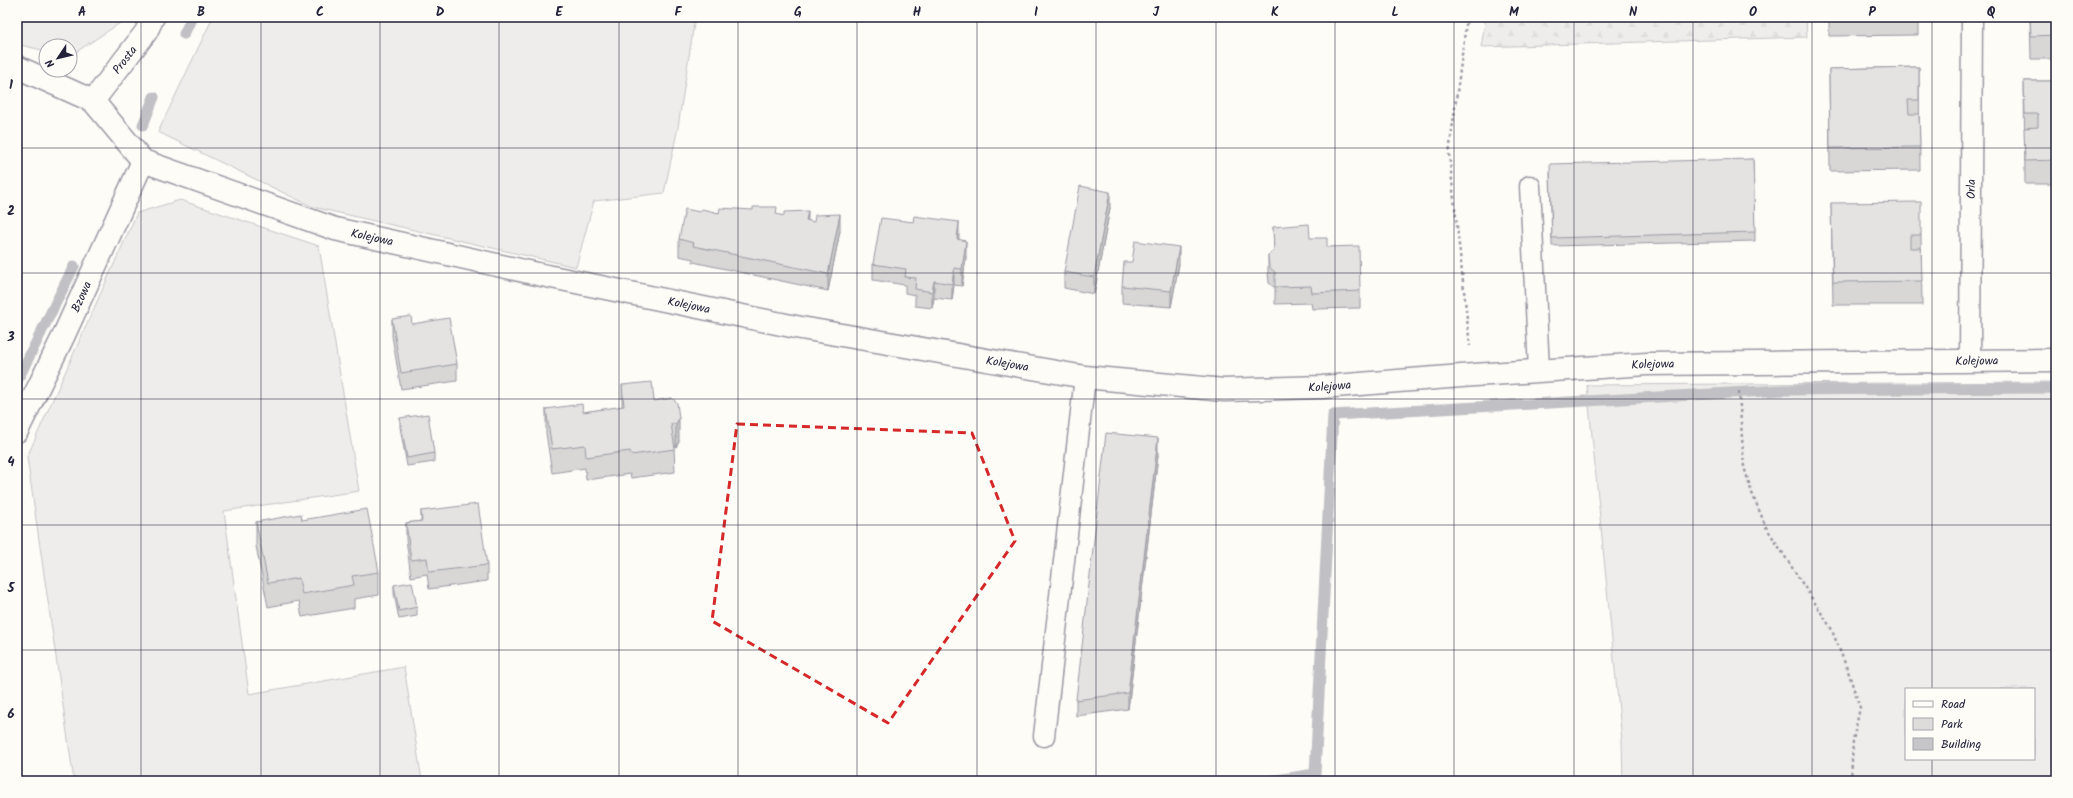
<svg xmlns="http://www.w3.org/2000/svg" width="2073" height="798" viewBox="0 0 2073 798" font-family="Kalam,sans-serif">
  <style>
    .green { fill: #dddcdb; stroke: #807f8b; fill-rule: evenodd }
    .forest { fill: url(#forest-firs); stroke: #807f8b }
    .lines { fill: none; stroke-linecap: round; stroke-linejoin: round }
    .stream { stroke: #787885; stroke-width: 11 }
    .lane-casing { stroke: #22223b; stroke-width: 23 }
    .street-casing { stroke: #22223b; stroke-width: 25 }
    .path { stroke: #22223b; stroke-width: 2.5; stroke-dasharray: 3 3; stroke-linecap: butt }
    .lane { stroke: #fdfcf7; stroke-width: 20 }
    .street { stroke: #fdfcf7; stroke-width: 22 }
    .wall { fill: #aaaaac; stroke: #22223b }
    .shaded-wall { fill: #8b8b8c; stroke: #22223b }
    .building { fill: #c6c6c8; stroke: #22223b }
    .marked { fill: none; stroke: #d62828; stroke-width: 3; stroke-dasharray: 8 5; stroke-linejoin: round }
    .grid { fill: none; stroke: #22223b; stroke-width: 1; stroke-opacity: 0.55 }
    .labels { text-anchor: middle; stroke-width: 3; stroke-linejoin: round; paint-order: stroke }
    .street-label { font-size: 12px; fill: #22223b; stroke: #fdfcf7 }
    .neatline { fill: none; stroke: #22223b; stroke-width: 1.5 }
    .grid-label { font-size: 13px; text-anchor: middle; font-weight: bold; fill: #22223b }
  </style>
  <defs>
    <pattern id="forest-firs" width="22" height="20" patternUnits="userSpaceOnUse"><rect width="22" height="20" fill="#dddcdb"/><path d="M5 1l3.5 6h-7zM16 11l3.5 6h-7z" fill="#bdbcbd"/></pattern>
  </defs>
  <rect width="100%" height="100%" fill="#fdfcf7"/>
  <filter id="ink" filterUnits="userSpaceOnUse"><feTurbulence type="fractalNoise" baseFrequency=".025" numOctaves="2"/><feDisplacementMap in="SourceGraphic" scale="8" xChannelSelector="R" yChannelSelector="G"/><feConvolveMatrix kernelMatrix="1 2 1 2 8 2 1 2 1" color-interpolation-filters="sRGB"/></filter>
  <g filter="url(#ink)">
    <path class="green" d="M 17,17 L 119,17 L 126,19 L 70,56 L 70,46 L 46,46 L 46,51 L 17,44 Z
      M 213,17 L 695,17 L 678,127 L 664,193 L 594,201 L 576,267 L 313,207 L 158,132 Z
      M 180,200 L 319,246 L 359,491 L 224,511 L 249,694 L 404,667 L 422,781 L 74,781 L 27,457 L 137,213 Z
      M 2056,382 L 2056,781 L 1623,781 L 1622,741 L 1587,385 ZM 1906,689 L 2034,689 L 2034,759 L 1906,759 Z"/>
    <path class="forest" d="M 1486,17 L 1806,17 L 1807,37 L 1481,47 Z"/>
    <g class="lines">
      <path class="stream" d="M 184,34 L 192,17
        M 143,125 L 154,97
        M 17,381 L 74,266
        M 1270,781 L 1315,774 L 1333,415 L 1783,390 L 2056,388"/>
      <defs>
        <g id="lane">
          <path d="M 1530,186 L 1539,370"/>
          <path id="s1" d="M 1970,361 L 1972,17"/>
          <path d="M 1044,736 L 1085,377"/>
        </g>
        <g id="street">
          <path id="s2" d="M 17,67 L 93,101 L 143,161 L 335,229 L 542,275 L 801,328 L 1085,377 L 1224,390 L 1322,387 L 1474,375 L 1647,364 L 2056,360"/>
          <path id="s3" d="M 93,101 L 146,32 L 153,17"/>
          <path id="s4" d="M 17,431 L 63,337 L 143,161"/>
        </g>
      </defs>
      <use href="#lane" class="lane-casing"/>
      <use href="#street" class="street-casing"/>
      <path class="path" d="M 1467,17 L 1449,153 L 1470,346
        M 1739,392 L 1744,467 L 1752,493 L 1766,527 L 1831,628 L 1848,671 L 1860,708 L 1853,740 L 1851,781"/>
      <use href="#lane" class="lane"/>
      <use href="#street" class="street"/>
    </g>
    <path class="wall" d="M 1829,17 L 1918,17 L 1918,35 L 1829,36 Z
      M 2030,17 L 2056,17 L 2056,59 L 2031,59 Z
      M 1919,67 L 1920,170 L 1830,171 L 1829,69 Z
      M 2024,81 L 2056,81 L 2056,184 L 2025,184 Z
      M 1753,159 L 1755,241 L 1552,246 L 1550,173 Z
      M 1831,203 L 1921,235 L 1922,305 L 1833,305 Z
      M 1110,208 L 1094,294 L 1064,288 L 1064,272 Z
      M 700,212 L 777,215 L 808,221 L 840,231 L 828,291 L 693,262 L 693,259 L 679,256 L 679,239 Z
      M 1273,227 L 1310,238 L 1327,247 L 1360,291 L 1360,308 L 1312,309 L 1311,303 L 1275,304 L 1275,288 L 1269,283 L 1268,272 L 1268,255 L 1274,250 Z
      M 959,240 L 966,257 L 962,286 L 954,285 L 952,300 L 934,298 L 932,308 L 915,306 L 915,295 L 905,293 L 905,285 L 873,280 L 873,264 Z
      M 1179,264 L 1171,307 L 1122,303 L 1122,286 Z
      M 392,319 L 412,324 L 457,364 L 457,381 L 401,389 L 392,336 Z
      M 622,385 L 654,401 L 672,398 L 679,442 L 676,447 L 674,447 L 675,472 L 631,478 L 630,474 L 586,480 L 585,468 L 552,473 L 546,433 L 546,409 L 583,412 L 622,407 Z
      M 400,418 L 434,453 L 434,462 L 407,466 L 400,427 Z
      M 1158,455 L 1128,709 L 1076,716 L 1076,700 Z
      M 421,511 L 487,565 L 487,581 L 429,589 L 427,574 L 411,577 L 406,539 L 406,523 L 421,521 Z
      M 302,520 L 379,572 L 379,595 L 354,599 L 354,608 L 302,617 L 299,601 L 268,607 L 256,546 L 256,522 Z
      M 394,585 L 417,607 L 417,616 L 399,619 L 394,594 Z"/>
    <path class="shaded-wall" d="M 1110,192 L 1110,208 L 1094,294 L 1094,277 Z
      M 808,211 L 808,227 L 806,220 Z
      M 840,214 L 840,231 L 828,291 L 828,274 Z
      M 959,222 L 959,239 L 957,256 L 957,239 Z
      M 966,241 L 966,257 L 962,286 L 962,269 Z
      M 1179,247 L 1179,264 L 1171,307 L 1171,291 Z
      M 954,268 L 954,285 L 952,300 L 952,284 Z
      M 934,281 L 934,298 L 932,308 L 932,292 Z
      M 679,418 L 679,442 L 676,447 L 676,424 Z
      M 1158,438 L 1158,455 L 1128,709 L 1128,693 Z"/>
    <path class="building" d="M 2030,17 L 2056,17 L 2056,35 L 2031,36 Z
      M 1919,67 L 1919,100 L 1908,100 L 1909,114 L 1919,114 L 1920,147 L 1830,148 L 1829,69 Z
      M 2024,81 L 2056,81 L 2056,160 L 2025,161 L 2024,128 L 2038,127 L 2038,114 L 2025,114 Z
      M 1753,159 L 1755,232 L 1552,238 L 1550,164 Z
      M 1080,186 L 1110,192 L 1094,277 L 1064,272 Z
      M 1921,202 L 1921,235 L 1910,235 L 1910,248 L 1921,248 L 1922,281 L 1833,282 L 1831,203 Z
      M 753,207 L 777,207 L 776,214 L 784,216 L 784,212 L 808,211 L 806,220 L 814,222 L 815,215 L 840,214 L 828,274 L 693,246 L 694,243 L 679,239 L 685,209 L 700,212 L 702,209 L 719,213 L 720,208 L 753,210 Z
      M 914,216 L 959,222 L 957,239 L 966,241 L 962,269 L 954,268 L 952,284 L 934,281 L 932,292 L 915,289 L 916,278 L 905,277 L 906,269 L 873,264 L 881,218 L 913,222 Z
      M 1309,224 L 1310,238 L 1327,238 L 1327,247 L 1359,246 L 1360,291 L 1312,293 L 1311,286 L 1275,287 L 1275,272 L 1269,267 L 1268,255 L 1274,249 L 1273,227 Z
      M 1135,241 L 1179,247 L 1171,291 L 1122,286 L 1124,262 L 1132,262 Z
      M 411,316 L 412,324 L 449,318 L 457,364 L 401,373 L 392,319 Z
      M 652,382 L 654,401 L 672,398 L 677,403 L 679,418 L 676,424 L 671,424 L 675,449 L 631,455 L 630,451 L 586,457 L 585,445 L 552,449 L 546,409 L 582,404 L 583,412 L 624,406 L 622,385 Z
      M 428,414 L 434,453 L 407,458 L 400,418 Z
      M 1106,433 L 1158,438 L 1128,693 L 1076,700 Z
      M 478,504 L 487,565 L 429,572 L 427,558 L 411,560 L 406,523 L 422,521 L 421,511 Z
      M 367,509 L 379,572 L 352,576 L 354,585 L 302,594 L 299,578 L 268,583 L 256,522 L 301,514 L 302,520 Z
      M 412,582 L 417,607 L 399,611 L 394,585 Z
      M 17,764 L 18,764 L 20,781 L 17,781 Z"/>
  </g>
  <path d="M0 0H2073V798H0ZM 737,424 L 972,433 L 1015,541 L 888,723 L 712,621 Z" fill="#fdfcf7" fill-opacity=".55" fill-rule="evenodd"/>
  <path class="marked" d="M 737,424 L 972,433 L 1015,541 L 888,723 L 712,621 Z"/>
  <path class="grid" d="M 141,17 L 141,781M 261,17 L 261,781M 380,17 L 380,781M 499,17 L 499,781M 619,17 L 619,781M 738,17 L 738,781M 857,17 L 857,781M 977,17 L 977,781M 1096,17 L 1096,781M 1216,17 L 1216,781M 1335,17 L 1335,781M 1454,17 L 1454,781M 1574,17 L 1574,781M 1693,17 L 1693,781M 1812,17 L 1812,781M 1932,17 L 1932,689M 17,148 L 2056,148M 17,273 L 2056,273M 17,399 L 2056,399M 17,525 L 2056,525M 17,650 L 2056,650M 1932,759 L 1932,781"/>
  <g class="labels">
    <g class="street-label">
      <text dy="4" stroke="none"><textPath href="#s3" startOffset="52">Prosta</textPath></text>
      <text dy="4" stroke="none"><textPath href="#s1" startOffset="172">Orla</textPath></text>
      <text dy="4" stroke="none"><textPath href="#s2" startOffset="403">Kolejowa</textPath></text>
      <text dy="4" stroke="none"><textPath href="#s4" startOffset="149">Bzowa</textPath></text>
      <text dy="4" stroke="none"><textPath href="#s2" startOffset="727">Kolejowa</textPath></text>
      <text dy="4" stroke="none"><textPath href="#s2" startOffset="2023">Kolejowa</textPath></text>
      <text dy="4" stroke="none"><textPath href="#s2" startOffset="1051">Kolejowa</textPath></text>
      <text dy="4" stroke="none"><textPath href="#s2" startOffset="1699">Kolejowa</textPath></text>
      <text dy="4" stroke="none"><textPath href="#s2" startOffset="1375">Kolejowa</textPath></text>
    </g>
  </g>
  <rect width="2073" height="798" fill="none" stroke="#fdfcf7" stroke-width="44"/>
  <rect x="1905" y="688" width="130" height="72" fill="#fdfcf7" stroke="#a5a5ac"/>
  <rect x="1913" y="701" width="20" height="6" fill="#fdfcf7" stroke="#a5a5ac"/>
  <text x="1941" y="708" font-size="12" fill="#22223b">Road</text>
  <rect x="1913" y="718" width="20" height="12" fill="#dddcdb" stroke="#a5a5ac"/>
  <text x="1941" y="728" font-size="12" fill="#22223b">Park</text>
  <rect x="1913" y="738" width="20" height="12" fill="#c6c6c8" stroke="#a5a5ac"/>
  <text x="1941" y="748" font-size="12" fill="#22223b">Building</text>
  <g transform="translate(58 58) rotate(235)"><circle r="19" fill="#fdfcf7" stroke="#a5a5ac"/>
  <path d="M0-3L7 15L0 10L-7 15Z" fill="#22223b"/>
  <text y="-6" font-size="11" font-weight="bold" text-anchor="middle" fill="#22223b">N</text>
  </g>
  <rect x="22" y="22" width="2029" height="754" class="neatline"/>
  <g class="grid-label">
    <text x="82" y="16">A</text>
    <text x="201" y="16">B</text>
    <text x="320" y="16">C</text>
    <text x="440" y="16">D</text>
    <text x="559" y="16">E</text>
    <text x="678" y="16">F</text>
    <text x="798" y="16">G</text>
    <text x="917" y="16">H</text>
    <text x="1036" y="16">I</text>
    <text x="1156" y="16">J</text>
    <text x="1275" y="16">K</text>
    <text x="1395" y="16">L</text>
    <text x="1514" y="16">M</text>
    <text x="1633" y="16">N</text>
    <text x="1753" y="16">O</text>
    <text x="1872" y="16">P</text>
    <text x="1991" y="16">Q</text>
    <text x="11" y="89">1</text>
    <text x="11" y="215">2</text>
    <text x="11" y="341">3</text>
    <text x="11" y="466">4</text>
    <text x="11" y="592">5</text>
    <text x="11" y="718">6</text>
  </g>
</svg>
